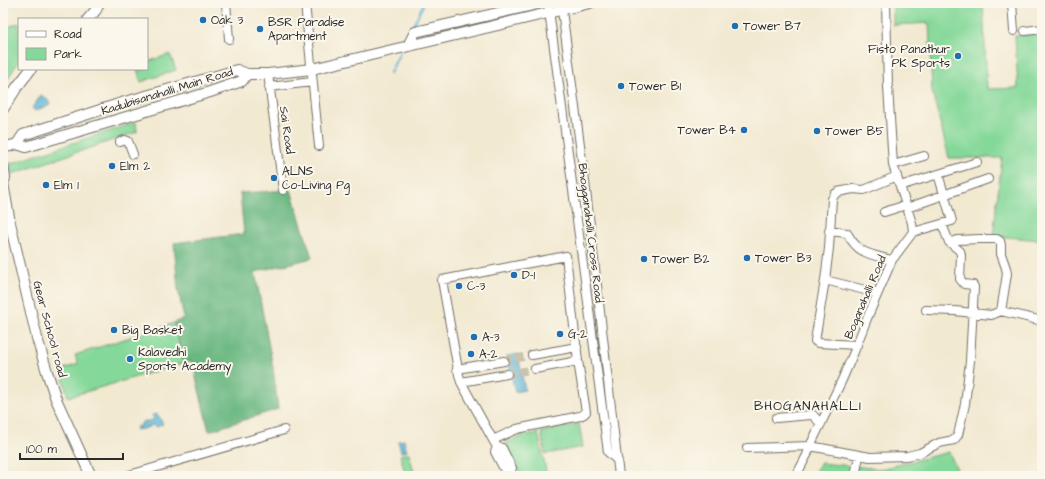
<svg xmlns="http://www.w3.org/2000/svg" width="1045" height="479" viewBox="0 0 1045 479" font-family="'Architects Daughter',sans-serif">
  <style>
    .green { fill: #84d899; stroke: #588262 }
    .forest { fill: #6bb881; stroke: #4b7256 }
    .water { fill: #56b1d3; stroke: #406e7f }
    .lines { fill: none; stroke-linecap: round; stroke-linejoin: round }
    .stream { stroke: #56b1d3; stroke-width: 2 }
    .minor-tunnel { stroke: #cac3b0; stroke-width: 8; stroke-dasharray: 8 4; stroke-linecap: butt }
    .minor-casing { stroke: #716e65; stroke-width: 10 }
    .major-casing { stroke: #716e65; stroke-width: 12 }
    .minor { stroke: #fff; stroke-width: 8 }
    .major { stroke: #fff; stroke-width: 10 }
    .poi-dot { fill: #1f6fb2; stroke: #fbf7ec; stroke-width: 1.5 }
    .labels { text-anchor: middle; stroke-width: 4; stroke-linejoin: round; paint-order: stroke }
    .poi-label { font-size: 12px; fill: #2b2b2b; stroke: #fbf7ec; text-anchor: start }
    .street-label { font-size: 12px; fill: #2b2b2b; stroke: #fbf7ec }
    .neighbourhood-label { font-size: 13px; letter-spacing: 1px; fill: #2b2b2b; stroke: #fbf7ec }
  </style>
  <rect width="100%" height="100%" fill="#fbf7ec"/>
  <filter id="ink" filterUnits="userSpaceOnUse"><feTurbulence type="fractalNoise" baseFrequency=".025" numOctaves="2"/><feDisplacementMap in="SourceGraphic" scale="8" xChannelSelector="R" yChannelSelector="G"/><feConvolveMatrix kernelMatrix="1 2 1 2 8 2 1 2 1" color-interpolation-filters="sRGB"/></filter>
  <filter id="wash" filterUnits="userSpaceOnUse"><feTurbulence type="fractalNoise" baseFrequency=".012" numOctaves="4" result="noise"/><feDisplacementMap in="SourceGraphic" scale="16" xChannelSelector="R" yChannelSelector="G"/><feGaussianBlur stdDeviation="0.9" result="paint"/><feColorMatrix in="noise" values="0 0 0 0 0 0 0 0 0 0 0 0 0 0 0 0 0 1.4 0 .05"/><feComposite in="paint" operator="in"/></filter>
  <g filter="url(#wash)">
    <rect width="100%" height="100%" fill="#f2e9d1"/>
    <path class="green" d="M 893,3 L 983,3 L 987,89 L 1018,88 L 1015,36 L 1042,33 L 1042,240 L 993,236 L 1002,158 L 949,158 L 932,91 L 929,23 L 893,25 Z
      M 19,23 L 19,62 L 15,67 L 3,87 L 3,29 Z
      M 170,54 L 176,70 L 141,82 L 137,69 L 147,69 L 147,62 Z
      M 136,122 L 137,132 L 12,174 L 9,164 Z
      M 174,323 L 184,363 L 68,397 L 61,370 L 78,364 L 75,355 Z
      M 579,424 L 583,447 L 545,454 L 541,432 Z
      M 538,433 L 547,476 L 522,476 L 506,443 L 522,436 Z
      M 949,452 L 960,476 L 811,476 L 821,463 L 881,469 Z
      M 409,453 L 415,476 L 406,476 L 400,455 Z"/>
    <path class="forest" d="M 291,190 L 312,258 L 255,272 L 273,368 L 278,409 L 209,431 L 192,361 L 184,363 L 174,323 L 184,318 L 178,289 L 174,243 L 244,234 L 240,193 Z"/>
    <path class="water" d="M 41,95 L 48,100 L 51,104 L 35,111 L 32,108 Z
      M 518,354 L 525,390 L 515,392 L 507,356 Z
      M 157,414 L 159,416 L 163,424 L 157,427 L 153,425 L 144,429 L 136,430 L 137,426 L 140,427 L 142,422 C 147,420 149,422 154,419 L 152,415 Z
      M 404,440 L 407,451 L 401,452 L 398,441 Z"/>
    <g class="lines">
      <path class="stream" d="M 411,29 L 424,3
        M 390,73 L 400,52"/>
    </g>
  </g>
  <g filter="url(#ink)">
    <g class="lines">
      <path class="minor-tunnel" d="M 504,361 L 532,355
        M 507,374 L 535,369"/>
      <defs>
        <path id="minor" d="M 226,3 L 229,39
          M 305,3 L 319,146
          M 548,3 L 608,452 L 618,461
          M 561,3 L 585,182 L 619,476
          M 1012,3 L 1014,31
          M 1025,31 L 1042,29
          M 268,74 L 283,190
          M 269,87 L 313,82
          M 120,142 L 125,140 L 128,141 L 133,154
          M 893,165 L 924,156
          M 900,186 L 977,162
          M 907,208 L 988,179
          M 884,212 L 906,205
          M 829,231 L 847,233 C 859,255 870,254 892,260
          M 913,232 L 952,221 L 938,174
          M 950,243 L 957,240 L 980,239 L 997,239 L 1000,241 L 1001,245 L 1001,254 L 1006,268 L 1007,274 L 1001,311
          M 825,280 L 877,293
          M 926,310 L 955,311 L 991,315 L 1001,311 L 1038,320
          M 857,345 L 818,343 L 815,341 L 825,280 L 829,248 L 832,199 L 835,194 L 838,192 L 853,189 L 864,190 L 897,176
          M 532,355 L 577,347
          M 457,369 L 504,361
          M 535,369 L 578,361
          M 461,382 L 507,374
          M 776,418 L 811,415 L 813,415 L 821,424
          M 493,440 L 517,429 L 580,416 L 584,414 L 586,412 L 578,361 L 566,256 L 442,280 L 459,375 L 461,382 L 493,440 L 497,447 L 502,448 L 512,468 L 509,474
          M 497,447 L 495,452 L 505,471 L 509,474 L 510,476
          M 747,448 L 810,446 L 870,457 L 907,456 L 920,453 L 939,443 L 954,440 L 958,435 L 965,404 L 970,361 L 974,287 L 973,285 L 964,284 L 960,279 L 961,255 L 960,251 L 949,242 L 942,224
          M 126,476 L 284,430
          M 796,476 L 807,455 L 810,446 L 842,380 L 854,352 L 866,321 L 892,260 L 913,232 L 912,223 L 893,165 L 888,87 L 886,3
          M 855,476 L 859,456"/>
        <path id="major" d="M 88,19 L 96,10 L 99,3
          M 408,46 L 415,32 L 542,3
          M 3,109 L 17,87 L 31,69
          M 17,144 L 23,135 L 125,102 L 237,70 L 247,74 L 268,74 L 312,69 L 590,3
          M 3,148 L 17,144 L 26,147 L 210,92 L 242,81 L 247,74
          M 3,166 L 5,178 L 3,182
          M 3,183 L 10,223 L 37,338 L 47,372 L 56,399 L 91,476"/>
      </defs>
      <use href="#minor" class="minor-casing"/>
      <use href="#major" class="major-casing"/>
      <use href="#minor" class="minor"/>
      <use href="#major" class="major"/>
    </g>
  </g>
  <g class="poi-dot">
    <circle cx="203" cy="20" r="4"/>
    <circle cx="735" cy="26" r="4"/>
    <circle cx="260" cy="29" r="4"/>
    <circle cx="958" cy="56" r="4"/>
    <circle cx="621" cy="86" r="4"/>
    <circle cx="744" cy="130" r="4"/>
    <circle cx="817" cy="131" r="4"/>
    <circle cx="112" cy="166" r="4"/>
    <circle cx="274" cy="178" r="4"/>
    <circle cx="46" cy="185" r="4"/>
    <circle cx="747" cy="258" r="4"/>
    <circle cx="644" cy="259" r="4"/>
    <circle cx="514" cy="275" r="4"/>
    <circle cx="459" cy="286" r="4"/>
    <circle cx="114" cy="330" r="4"/>
    <circle cx="560" cy="334" r="4"/>
    <circle cx="474" cy="337" r="4"/>
    <circle cx="471" cy="354" r="4"/>
    <circle cx="130" cy="359" r="4"/>
  </g>
  <g class="labels">
    <g class="poi-label">
      <text x="211" y="24">Oak 3</text>
      <text x="268" y="26">BSR Paradise<tspan x="268" dy="14">Apartment</tspan></text>
      <text x="743" y="30">Tower B7</text>
      <text x="950" y="53" text-anchor="end">Fisto Panathur<tspan x="950" dy="14">PK Sports</tspan></text>
      <text x="629" y="90">Tower B1</text>
      <text x="736" y="134" text-anchor="end">Tower B4</text>
      <text x="825" y="135">Tower B5</text>
      <text x="120" y="170">Elm 2</text>
      <text x="282" y="175">ALNS<tspan x="282" dy="14">Co-Living Pg</tspan></text>
      <text x="54" y="189">Elm 1</text>
      <text x="755" y="262">Tower B3</text>
      <text x="652" y="263">Tower B2</text>
      <text x="522" y="279">D-1</text>
      <text x="467" y="290">C-3</text>
      <text x="122" y="334">Big Basket</text>
      <text x="568" y="338">G-2</text>
      <text x="482" y="341">A-3</text>
      <text x="138" y="356">Kalavedhi<tspan x="138" dy="14">Sports Academy</tspan></text>
      <text x="479" y="358">A-2</text>
    </g>
    <g class="street-label">
      <text transform="translate(167 91) rotate(-17)" y="4">Kadubisanahalli Main Road</text>
      <text transform="translate(287 130) rotate(82)" y="4">Sai Road</text>
      <text transform="translate(591 233) rotate(83)" y="4">Bhogganahalli Cross Road</text>
      <text transform="translate(865 297) rotate(-67)" y="4">Boganahalli Road</text>
      <text transform="translate(50 329) rotate(75)" y="4">Gear School road</text>
    </g>
    <g class="neighbourhood-label">
      <text x="808" y="410">BHOGANAHALLI</text>
    </g>
  </g>
  <rect width="1045" height="479" fill="none" stroke="#fbf7ec" stroke-width="16"/>
  <rect x="18" y="18" width="130" height="52" fill="#fbf7ec" stroke="#a8a59f"/>
  <rect x="26" y="31" width="20" height="6" fill="#ffffff" stroke="#a8a59f"/>
  <text x="54" y="38" font-size="12" fill="#2b2b2b">Road</text>
  <rect x="26" y="48" width="20" height="12" fill="#84d899" stroke="#a8a59f"/>
  <text x="54" y="58" font-size="12" fill="#2b2b2b">Park</text>
  <path d="M20 453v6h103v-6" fill="none" stroke="#2b2b2b" stroke-width="2"/>
  <text x="26" y="453" font-size="12" fill="#2b2b2b" stroke="#fbf7ec" stroke-width="3" paint-order="stroke">100 m</text>
</svg>
